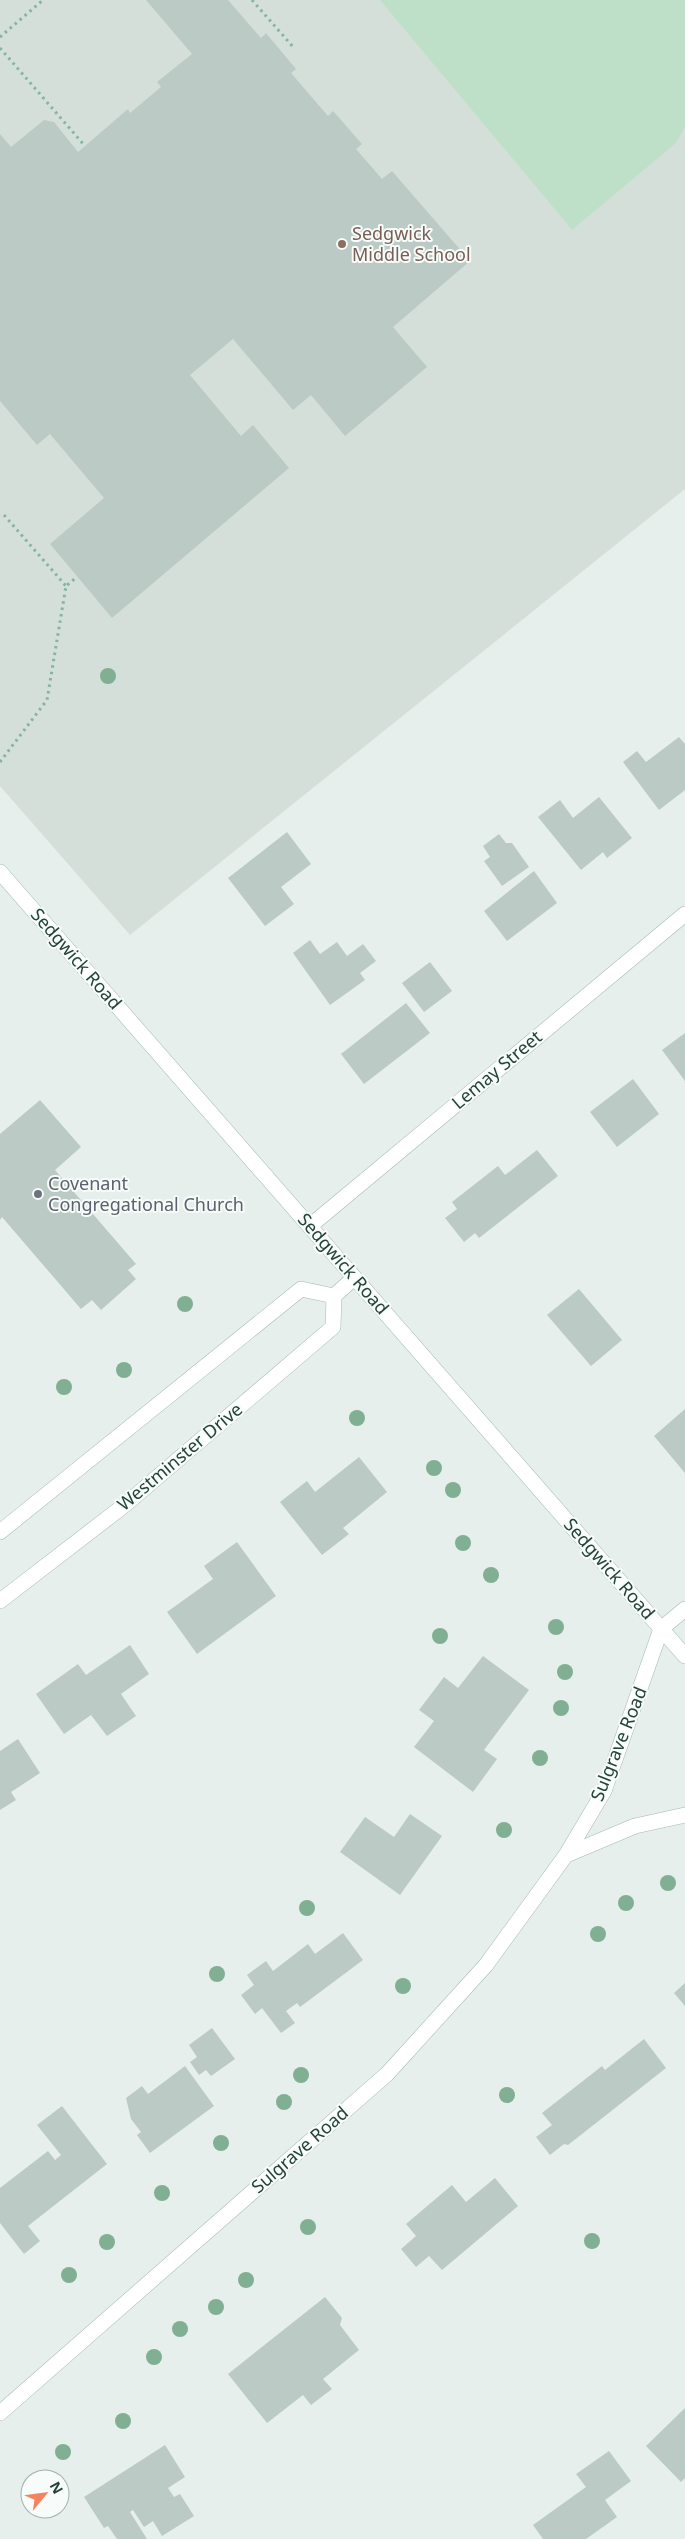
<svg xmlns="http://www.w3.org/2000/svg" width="685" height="2539" viewBox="0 0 685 2539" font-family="'Noto Sans',sans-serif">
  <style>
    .built { fill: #d4dfda }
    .green { fill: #bfe0c8 }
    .building { fill: #bbcac4 }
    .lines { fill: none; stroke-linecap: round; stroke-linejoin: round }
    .street-casing { stroke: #a8b8b2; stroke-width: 16 }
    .secondary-casing { stroke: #a4bbb3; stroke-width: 16 }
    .path { stroke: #86b3a5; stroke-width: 3; stroke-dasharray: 2.5 4; stroke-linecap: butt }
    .street { stroke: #fff; stroke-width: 15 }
    .secondary { stroke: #fff; stroke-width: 15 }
    .tree { fill: #80af93 }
    .education-dot { fill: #8d6e63; stroke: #f7fbf9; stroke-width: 2 }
    .worship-dot { fill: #6b7280; stroke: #f7fbf9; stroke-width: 2 }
    .labels { text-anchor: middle; stroke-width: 4; stroke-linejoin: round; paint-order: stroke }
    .education-label { font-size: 18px; fill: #785e54; stroke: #f7fbf9; text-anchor: start }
    .street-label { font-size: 18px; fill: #24423a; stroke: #f7fbf9 }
    .worship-label { font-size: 18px; fill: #5b616d; stroke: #f7fbf9; text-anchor: start }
  </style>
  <rect width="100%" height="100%" fill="#e6efeb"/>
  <path class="built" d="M 0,0 L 685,0 L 685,489 L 130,935 L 0,786 Z"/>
  <path class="green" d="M 380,0 L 685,0 L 685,127 L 675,144 L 572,230 Z"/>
  <path class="building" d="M 146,0 L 228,0 L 261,38 L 266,33 L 296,69 L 291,73 L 328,116 L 333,111 L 362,144 L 356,149 L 382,179 L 392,171 L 470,261 L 393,327 L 427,367 L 345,436 L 311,395 L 293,410 L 233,339 L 190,375 L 241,436 L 253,425 L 289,468 L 112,618 L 50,544 L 104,498 L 50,434 L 37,445 L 0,401 L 0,134 L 11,147 L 44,120 L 54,122 L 78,152 L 128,109 L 130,113 L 161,87 L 157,82 L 192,54 Z
    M 679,737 L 685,744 L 685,790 L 659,810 L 623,762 L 637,751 L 646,762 Z
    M 599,797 L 632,838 L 607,858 L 603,852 L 581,870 L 538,817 L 560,800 L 573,818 Z
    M 287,832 L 311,864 L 281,887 L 294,904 L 265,926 L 228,878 Z
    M 499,834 L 506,843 L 512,843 L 529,867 L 502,886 L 484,861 L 490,857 L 483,846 Z
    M 534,871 L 557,903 L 507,941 L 484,911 Z
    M 310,940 L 320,954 L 337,942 L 347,956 L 363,944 L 376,961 L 360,973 L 365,980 L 330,1005 L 293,953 Z
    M 430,962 L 452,991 L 424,1012 L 402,983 Z
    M 406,1003 L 430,1033 L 364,1084 L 341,1054 Z
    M 685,1033 L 685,1081 L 662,1050 Z
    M 633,1079 L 659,1114 L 617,1147 L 590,1112 Z
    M 40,1100 L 81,1147 L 55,1170 L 136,1264 L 128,1270 L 136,1279 L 101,1310 L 92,1300 L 81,1309 L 2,1217 L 0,1220 L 0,1134 Z
    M 537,1150 L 558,1176 L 479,1238 L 475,1233 L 464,1242 L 445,1218 L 457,1209 L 452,1202 L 498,1166 L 505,1175 Z
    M 579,1289 L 622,1340 L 591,1366 L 547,1315 Z
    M 685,1409 L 685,1473 L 654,1436 Z
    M 359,1457 L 387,1492 L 343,1528 L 349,1534 L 322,1555 L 280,1502 L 307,1481 L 315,1492 Z
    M 237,1542 L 276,1596 L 197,1654 L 167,1612 L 213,1579 L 204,1566 Z
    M 130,1645 L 149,1674 L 121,1694 L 136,1716 L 107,1736 L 91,1715 L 64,1734 L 36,1694 L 78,1664 L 86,1675 Z
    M 483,1656 L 529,1690 L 484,1750 L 497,1759 L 473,1792 L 414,1747 L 434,1721 L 419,1710 L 444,1677 L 458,1688 Z
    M 18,1739 L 40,1773 L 11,1792 L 16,1800 L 0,1810 L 0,1751 Z
    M 410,1814 L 442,1836 L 400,1895 L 340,1852 L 365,1817 L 394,1837 Z
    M 343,1933 L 363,1960 L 300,2007 L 297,2003 L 286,2011 L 295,2023 L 281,2033 L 262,2008 L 255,2014 L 241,1995 L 254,1985 L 247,1975 L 266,1961 L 273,1971 L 308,1944 L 315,1954 Z
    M 685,1983 L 685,2006 L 674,1993 Z
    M 212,2028 L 235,2059 L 211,2076 L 206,2070 L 199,2075 L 190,2062 L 197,2057 L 189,2045 Z
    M 644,2039 L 666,2068 L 568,2145 L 564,2144 L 550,2155 L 536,2137 L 552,2125 L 542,2113 L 602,2066 L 605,2070 Z
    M 185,2066 L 214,2106 L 150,2153 L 137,2135 L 141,2132 L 131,2119 L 126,2098 L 142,2086 L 148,2094 Z
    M 62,2106 L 107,2164 L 28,2226 L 40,2241 L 24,2254 L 0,2223 L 0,2188 L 48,2151 L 55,2160 L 61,2155 L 37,2125 Z
    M 495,2178 L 518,2206 L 442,2270 L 429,2256 L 416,2267 L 401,2249 L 416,2236 L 406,2224 L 452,2185 L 466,2202 Z
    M 325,2297 L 342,2318 L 340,2325 L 359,2350 L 323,2379 L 332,2389 L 311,2405 L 303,2395 L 267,2423 L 228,2374 Z
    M 685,2408 L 685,2478 L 681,2482 L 646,2446 Z
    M 165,2445 L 185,2477 L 168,2488 L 174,2497 L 180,2494 L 194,2516 L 162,2536 L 153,2521 L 144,2527 L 133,2510 L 130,2512 L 147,2539 L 117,2539 L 108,2526 L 104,2528 L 84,2497 Z
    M 609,2451 L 631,2481 L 605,2500 L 617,2517 L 586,2539 L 543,2539 L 533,2525 L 586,2487 L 576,2474 Z"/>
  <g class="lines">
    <defs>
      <path id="street" d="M 310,1226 L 685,914
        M 0,1532 L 301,1289 L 334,1296
        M 0,1601 L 126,1504 L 333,1327 L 334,1296 L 354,1278
        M 566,1855 L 635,1826 L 685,1815
        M 0,2413 L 387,2074 L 486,1965 L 566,1855 L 604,1791 L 661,1629 L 685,1609"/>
      <path id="secondary" d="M 0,872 L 685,1656"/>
    </defs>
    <use href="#street" class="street-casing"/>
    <use href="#secondary" class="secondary-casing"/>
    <path class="path" d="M 252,0 L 294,48
      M 0,37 L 43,0
      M 0,48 L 85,146
      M 4,515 L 66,586
      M 0,762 L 47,700 L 66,586 L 77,577"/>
    <use href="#street" class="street"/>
    <use href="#secondary" class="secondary"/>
  </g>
  <g class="tree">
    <circle cx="108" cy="676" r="8"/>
    <circle cx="185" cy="1304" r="8"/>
    <circle cx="124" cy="1370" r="8"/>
    <circle cx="64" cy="1387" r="8"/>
    <circle cx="357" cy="1418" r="8"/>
    <circle cx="434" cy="1468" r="8"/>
    <circle cx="453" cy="1490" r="8"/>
    <circle cx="463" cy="1543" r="8"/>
    <circle cx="491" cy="1575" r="8"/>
    <circle cx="556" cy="1627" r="8"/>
    <circle cx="440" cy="1636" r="8"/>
    <circle cx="565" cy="1672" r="8"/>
    <circle cx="561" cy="1708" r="8"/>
    <circle cx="540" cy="1758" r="8"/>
    <circle cx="504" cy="1830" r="8"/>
    <circle cx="668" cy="1883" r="8"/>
    <circle cx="626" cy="1903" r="8"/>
    <circle cx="307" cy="1908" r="8"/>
    <circle cx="598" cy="1934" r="8"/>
    <circle cx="217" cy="1974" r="8"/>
    <circle cx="403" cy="1986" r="8"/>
    <circle cx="301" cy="2075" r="8"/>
    <circle cx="507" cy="2095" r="8"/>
    <circle cx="284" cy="2102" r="8"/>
    <circle cx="221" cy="2143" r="8"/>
    <circle cx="162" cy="2193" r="8"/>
    <circle cx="308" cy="2227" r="8"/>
    <circle cx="592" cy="2241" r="8"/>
    <circle cx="107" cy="2242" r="8"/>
    <circle cx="69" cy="2275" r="8"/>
    <circle cx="246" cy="2280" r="8"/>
    <circle cx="216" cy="2307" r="8"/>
    <circle cx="180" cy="2329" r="8"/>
    <circle cx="154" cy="2357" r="8"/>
    <circle cx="123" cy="2421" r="8"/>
    <circle cx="63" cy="2452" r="8"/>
  </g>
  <circle class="education-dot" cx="342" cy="244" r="5"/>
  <circle class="worship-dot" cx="38" cy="1194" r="5"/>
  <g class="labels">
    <g class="education-label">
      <text x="352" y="240">Sedgwick<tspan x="352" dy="21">Middle School</tspan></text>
    </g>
    <g class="street-label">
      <text transform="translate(76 959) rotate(49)" y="6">Sedgwick Road</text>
      <text transform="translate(497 1070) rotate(-40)" y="6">Lemay Street</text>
      <text transform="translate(343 1264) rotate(49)" y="6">Sedgwick Road</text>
      <text transform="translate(180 1457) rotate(-40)" y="6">Westminster Drive</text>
      <text transform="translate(609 1569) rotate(49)" y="6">Sedgwick Road</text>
      <text transform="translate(619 1744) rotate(-68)" y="6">Sulgrave Road</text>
      <text transform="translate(300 2150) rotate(-41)" y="6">Sulgrave Road</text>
    </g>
    <g class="worship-label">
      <text x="48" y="1190">Covenant<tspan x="48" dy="21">Congregational Church</tspan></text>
    </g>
  </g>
  <g transform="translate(45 2494) rotate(61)"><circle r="24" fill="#f7fbf9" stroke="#a3b1ad"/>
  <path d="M0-4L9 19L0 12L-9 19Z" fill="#f4845f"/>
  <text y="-8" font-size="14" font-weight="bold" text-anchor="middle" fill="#24423a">N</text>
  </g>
</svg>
